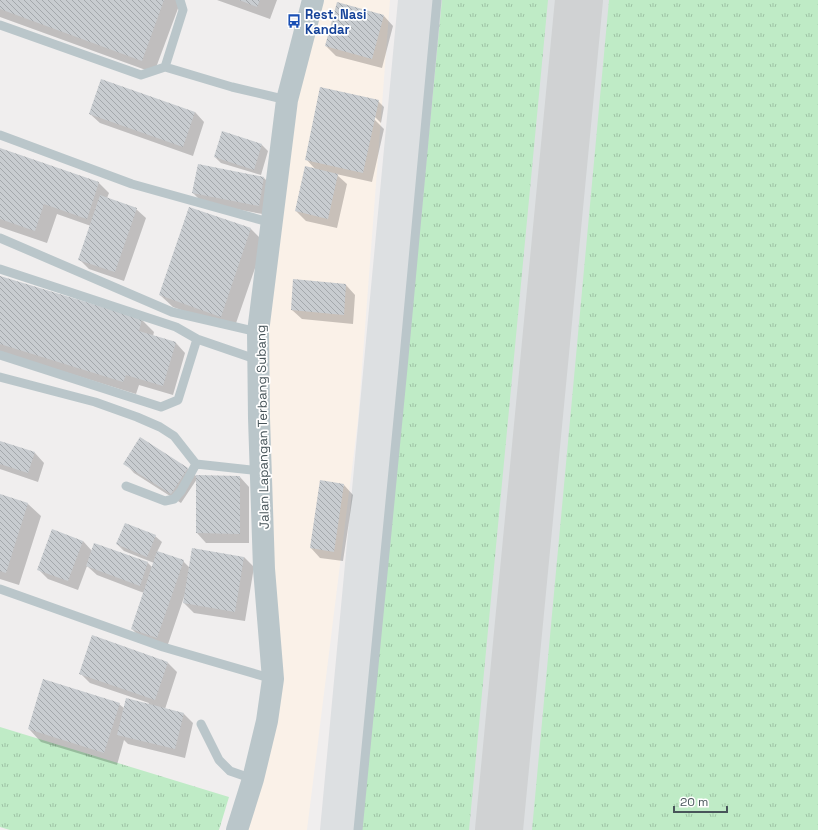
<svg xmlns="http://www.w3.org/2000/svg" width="818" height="830" viewBox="0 0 818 830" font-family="'Space Grotesk',sans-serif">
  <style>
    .commercial { fill: #faf1e8 }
    .airport { fill: #dde0e2 }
    .grass { fill: url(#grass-tufts) }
    .shadow { fill: #0003 }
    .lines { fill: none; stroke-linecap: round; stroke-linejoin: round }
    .taxiway { stroke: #d0d2d3; stroke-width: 48 }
    .building { fill: url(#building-back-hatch) }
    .service { stroke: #bac6ca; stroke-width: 9 }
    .tertiary { stroke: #bac6ca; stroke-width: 22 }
    .labels { text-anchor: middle; stroke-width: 3.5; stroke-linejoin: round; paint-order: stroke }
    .transit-label { font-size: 13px; font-weight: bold; fill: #164399; stroke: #fff; text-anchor: start }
    .street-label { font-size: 13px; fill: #48555a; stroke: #fff }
  </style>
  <defs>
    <pattern id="grass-tufts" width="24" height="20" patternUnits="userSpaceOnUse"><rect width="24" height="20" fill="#bfebc6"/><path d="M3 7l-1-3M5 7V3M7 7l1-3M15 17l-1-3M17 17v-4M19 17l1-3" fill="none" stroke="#9dc1a4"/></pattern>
    <pattern id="building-back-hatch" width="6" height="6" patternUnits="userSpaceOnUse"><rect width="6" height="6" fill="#c8ccd0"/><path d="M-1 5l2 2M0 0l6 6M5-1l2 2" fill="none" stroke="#a4a8ac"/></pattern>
  </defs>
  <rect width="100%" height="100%" fill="#f0eeee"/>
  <path class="commercial" d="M 316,0 L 390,0 L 358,420 L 307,830 L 248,830 L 273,679 L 268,261 Z"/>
  <path class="airport" d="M 398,0 L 818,0 L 818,830 L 320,830 Z"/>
  <path class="grass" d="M 442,0 L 548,0 L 469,830 L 361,830 Z
    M 609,0 L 818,0 L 818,830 L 532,830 Z
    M 0,727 L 229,797 L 219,830 L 10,830 L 0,827 Z"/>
  <path class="shadow" d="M 0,0 L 177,0 L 180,3 L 154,73 L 0,17 Z
    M 217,0 L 277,0 L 270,19 Z
    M 384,16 L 393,26 L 382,68 L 336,56 L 326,46 Z
    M 378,101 L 384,107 L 381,123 L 374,116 L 374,119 L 384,129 L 372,182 L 336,174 L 347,184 L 337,228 L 306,221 L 296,211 L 316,170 L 306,159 Z
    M 195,112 L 204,122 L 193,156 L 100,123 L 90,114 Z
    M 222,133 L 262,145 L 268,151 L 261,175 L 221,163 L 215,157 Z
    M 0,149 L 99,183 L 109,193 L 107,198 L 136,209 L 146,218 L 124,281 L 89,269 L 79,259 L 91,226 L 57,214 L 47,243 L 0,227 Z
    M 264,178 L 273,187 L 268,215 L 203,203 L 193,193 Z
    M 189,208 L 251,229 L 264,242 L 234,329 L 173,307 L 160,295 Z
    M 0,277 L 142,320 L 154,332 L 153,336 L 176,343 L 185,353 L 173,395 L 139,385 L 136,394 L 0,352 Z
    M 346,285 L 355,295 L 353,324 L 302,319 L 292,310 Z
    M 141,438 L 188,469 L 196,476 L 240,477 L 249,487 L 249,543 L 206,543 L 197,533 L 197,479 L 181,503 L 134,473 L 125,463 Z
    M 0,442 L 35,453 L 44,463 L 38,482 L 0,469 Z
    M 344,485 L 353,495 L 343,561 L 320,558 L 311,548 Z
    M 0,495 L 28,504 L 41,516 L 19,585 L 0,579 Z
    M 155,536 L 162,542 L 157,552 L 183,561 L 190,568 L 244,557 L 254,567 L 245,621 L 194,613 L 184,603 L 184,597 L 167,647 L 141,638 L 132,629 L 144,593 L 97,575 L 87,566 L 78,590 L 48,579 L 38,569 L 83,541 L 92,551 L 95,544 L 148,563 L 153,568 L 154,563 L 124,551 L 117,544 Z
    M 168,663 L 177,672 L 165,709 L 184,714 L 193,723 L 185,758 L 128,744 L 124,740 L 117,765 L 41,742 L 29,729 L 119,704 L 125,709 L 148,705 L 149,703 L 90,683 L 80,673 Z"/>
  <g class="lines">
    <path class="taxiway" d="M 499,830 L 579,0"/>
  </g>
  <path class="building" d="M 0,0 L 164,0 L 142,61 L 0,9 Z
    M 239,0 L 260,0 L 257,7 Z
    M 337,2 L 384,15 L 372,59 L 325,46 Z
    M 101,79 L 195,112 L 183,147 L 89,114 Z
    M 320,87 L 379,100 L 363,173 L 305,160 Z
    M 222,131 L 262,144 L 254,170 L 214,157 Z
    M 0,148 L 99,182 L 87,219 L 44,204 L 35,231 L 0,219 Z
    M 198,164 L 264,177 L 259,206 L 192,193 Z
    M 305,166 L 338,174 L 328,219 L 295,211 Z
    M 100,195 L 137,208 L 115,272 L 78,260 Z
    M 189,207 L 251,228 L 221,317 L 159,295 Z
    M 0,276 L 142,319 L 139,331 L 176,342 L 163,386 L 126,375 L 123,382 L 0,344 Z
    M 293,279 L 346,284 L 344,315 L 291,310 Z
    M 140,437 L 188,468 L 171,494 L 123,464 Z
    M 0,441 L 35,452 L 28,473 L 0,464 Z
    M 196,475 L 240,476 L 240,534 L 196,533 Z
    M 320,480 L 344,484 L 334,552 L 310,548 Z
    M 0,494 L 28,503 L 6,573 L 0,571 Z
    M 125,523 L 156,535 L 147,557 L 116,544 Z
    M 52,529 L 83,541 L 68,581 L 37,570 Z
    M 94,543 L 148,562 L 140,586 L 86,566 Z
    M 192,548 L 244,557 L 235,612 L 183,603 Z
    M 157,551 L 184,560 L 157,638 L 131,629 Z
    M 92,635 L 168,662 L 155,700 L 79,674 Z
    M 43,679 L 120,703 L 104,753 L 28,729 Z
    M 126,698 L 184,713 L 175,749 L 117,735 Z"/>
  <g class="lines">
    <path class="service" d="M 0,25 L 141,75 L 165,67 L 183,10 L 180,0
      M 165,67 L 232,87 L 287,100
      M 0,135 L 132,184 L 272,223
      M 0,238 L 172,312 L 258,332
      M 0,269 L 176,327 L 197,339
      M 0,355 L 161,407 L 178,400 L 197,339 L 258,360
      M 0,377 L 95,402 L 137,417 L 160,427 L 174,436 L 196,464 L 261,471
      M 126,486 L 165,501 L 174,499 L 181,491 L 196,464
      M 0,589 L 163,647 L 273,679
      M 201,724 L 219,760 L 230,771 L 253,779
      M 358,830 L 403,368 L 437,0"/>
    <path class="tertiary" d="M 237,830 L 253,779 L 267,721 L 273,679 L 264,569 L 259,418 L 258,332 L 287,100 L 313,0"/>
  </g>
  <defs>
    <symbol id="bus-bare" viewBox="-9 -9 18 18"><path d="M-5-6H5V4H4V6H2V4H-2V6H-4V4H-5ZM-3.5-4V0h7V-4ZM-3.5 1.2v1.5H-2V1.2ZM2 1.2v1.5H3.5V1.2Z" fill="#1a4fb4" stroke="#fff" stroke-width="2.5" paint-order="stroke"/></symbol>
  </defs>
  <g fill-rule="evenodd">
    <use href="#bus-bare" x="284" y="11" width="20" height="20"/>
  </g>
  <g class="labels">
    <g class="transit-label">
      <text x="305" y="19">Rest. Nasi<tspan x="305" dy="15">Kandar</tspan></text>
    </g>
    <g class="street-label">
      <text transform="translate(262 427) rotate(-91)" y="5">Jalan Lapangan Terbang Subang</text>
    </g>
  </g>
  <path d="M674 806v6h53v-6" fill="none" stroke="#48555a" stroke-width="2"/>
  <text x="680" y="806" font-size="12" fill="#48555a" stroke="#ffffff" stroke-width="3" paint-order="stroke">20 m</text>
</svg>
